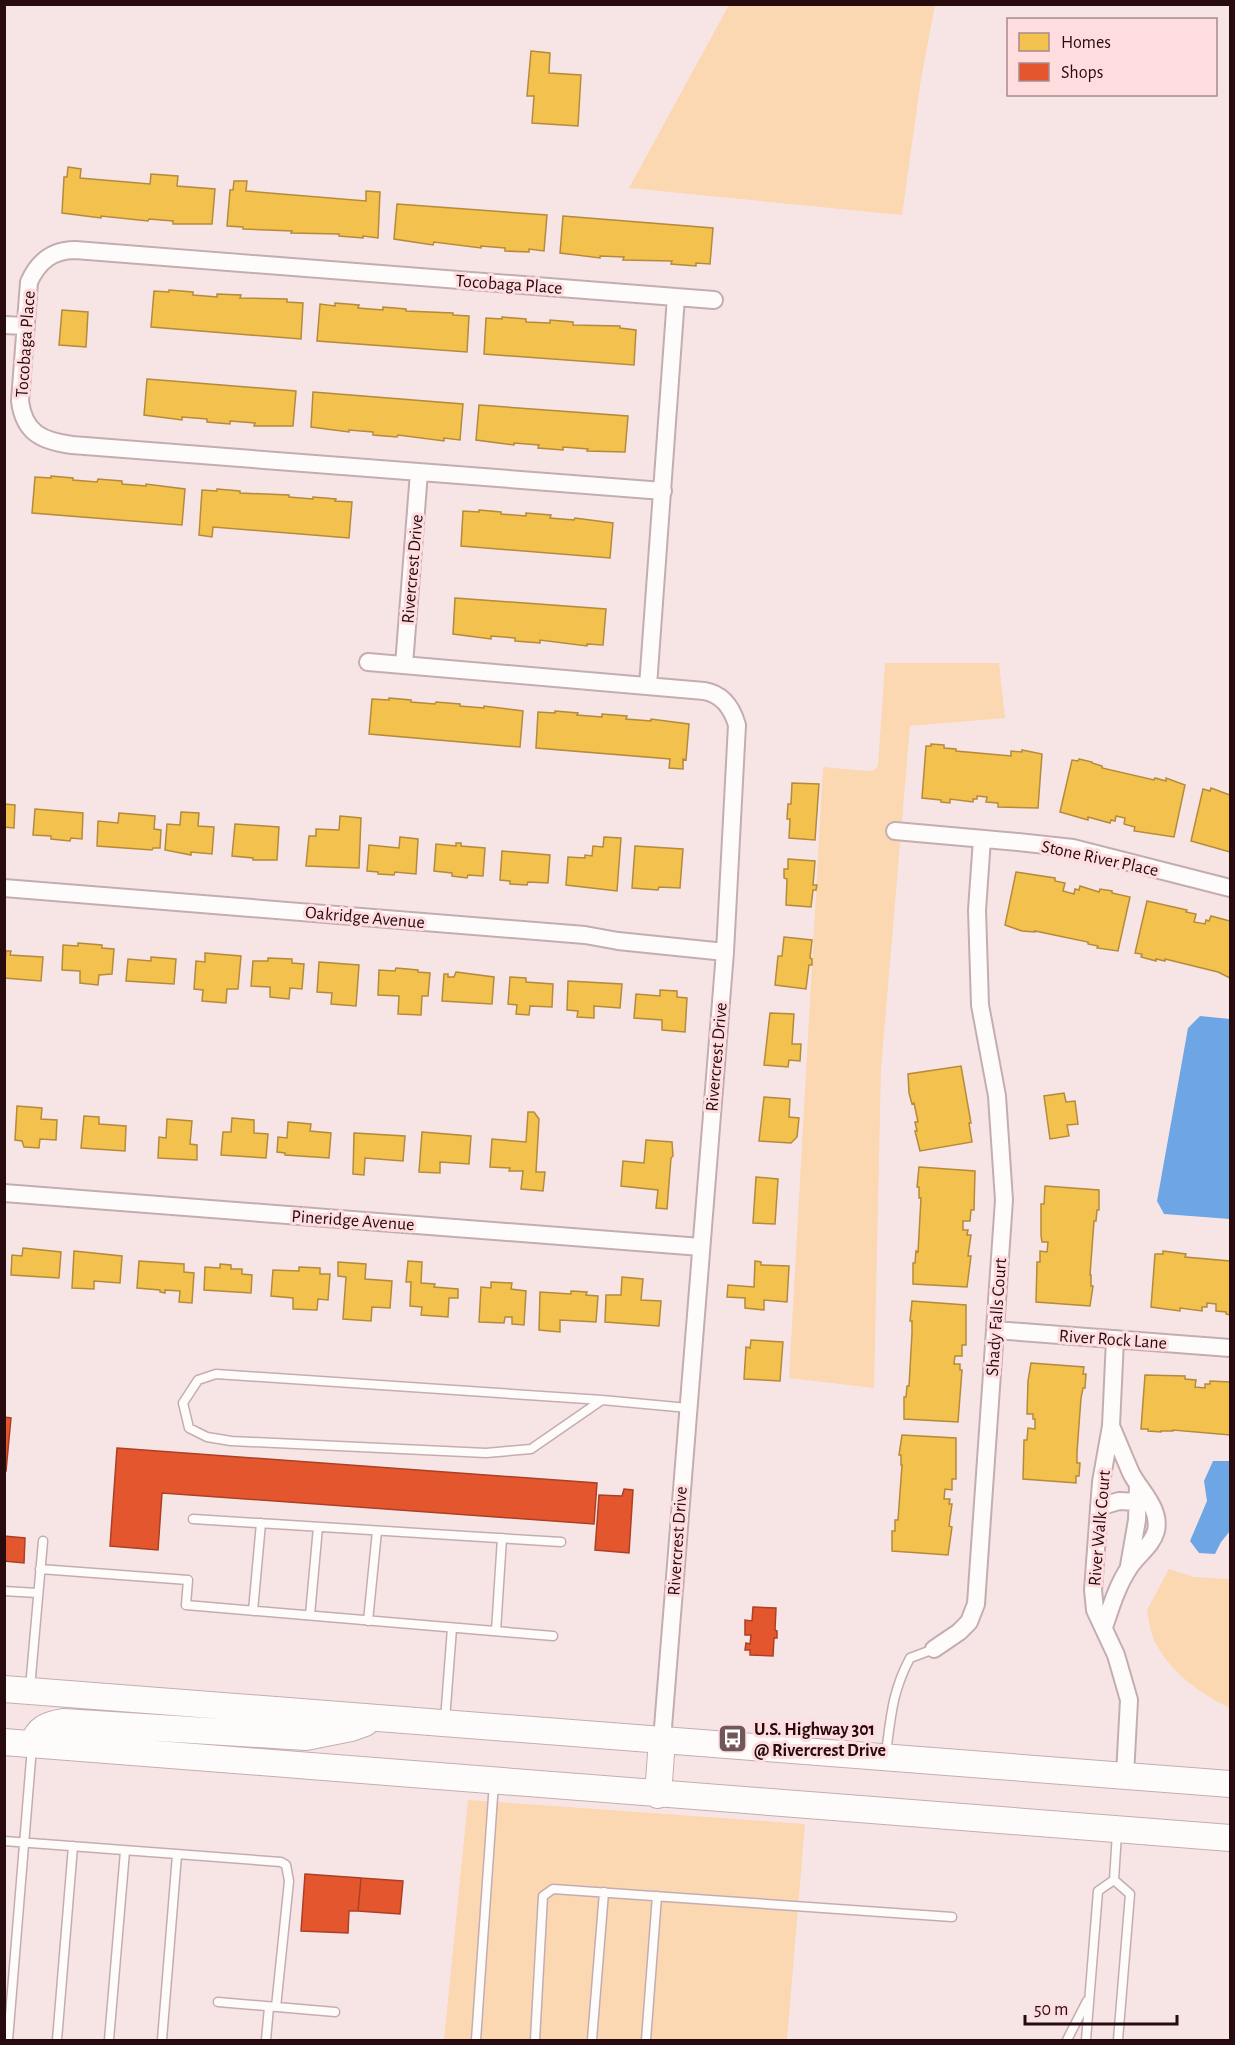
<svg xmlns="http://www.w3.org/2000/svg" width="1235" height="2045" viewBox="0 0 1235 2045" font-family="'Alegreya Sans',sans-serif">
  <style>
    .green { fill: #fbd7b2 }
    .water { fill: #6ea5e5 }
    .homes { fill: #f2c14e; stroke: #b58a3b; stroke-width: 1.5 }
    .shops { fill: #e4572e; stroke: #ab4025; stroke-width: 1.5 }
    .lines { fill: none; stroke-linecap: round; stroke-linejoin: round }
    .lane-casing { stroke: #c4adb0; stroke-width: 11 }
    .street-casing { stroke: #c4adb0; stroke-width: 20 }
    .primary-casing { stroke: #c4adb0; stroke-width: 28 }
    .lane { stroke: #fefbfb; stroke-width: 8 }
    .street { stroke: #fefbfb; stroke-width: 16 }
    .primary { stroke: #fefbfb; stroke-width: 26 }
    .labels { text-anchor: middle; stroke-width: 6; stroke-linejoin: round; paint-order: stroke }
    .street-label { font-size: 18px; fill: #270b0f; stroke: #ffdddf }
    .poi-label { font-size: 18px; font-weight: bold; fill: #270b0f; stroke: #ffdddf; text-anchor: start }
  </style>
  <rect width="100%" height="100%" fill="#f7e5e6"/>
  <path class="green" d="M 729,5 L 935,5 L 921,79 L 902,215 L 629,188 Z
    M 885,663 L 999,663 L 1005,718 L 910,726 L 881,1069 L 874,1388 L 789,1378 L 823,767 L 867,771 L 874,770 L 878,766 Z
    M 1169,1569 L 1194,1577 L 1230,1579 L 1230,1708 C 1201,1694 1174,1675 1157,1646 C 1151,1637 1149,1621 1147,1610 Z
    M 468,1800 L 805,1824 L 787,2040 L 444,2040 Z"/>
  <path class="water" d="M 1200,1016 L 1230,1019 L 1230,1219 L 1164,1214 L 1157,1201 L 1188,1028 Z
    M 1213,1461 L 1230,1461 L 1230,1531 L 1221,1542 L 1215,1554 L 1199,1553 L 1190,1541 L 1207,1501 L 1204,1481 Z"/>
  <path class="homes" d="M 531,51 L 550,53 L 549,73 L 581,75 L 578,126 L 532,123 L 534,96 L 527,96 Z
    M 68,167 L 81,169 L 80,178 L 150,184 L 151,174 L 178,176 L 177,186 L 215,189 L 212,224 L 173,224 L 173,221 L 149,219 L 148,221 L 101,216 L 101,218 L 62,213 L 64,177 L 67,177 Z
    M 234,181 L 247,181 L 246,191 L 366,201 L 366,191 L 380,192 L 378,238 L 363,236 L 363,238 L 339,236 L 339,234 L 291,233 L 292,231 L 243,229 L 243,227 L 227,226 L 230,190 L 233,190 Z
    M 397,204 L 547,215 L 544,251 L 529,249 L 529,252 L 505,251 L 505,248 L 481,246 L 481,248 L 434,242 L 433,245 L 394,239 Z
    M 563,216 L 713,228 L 710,264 L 696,263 L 696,266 L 671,264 L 672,261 L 623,260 L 624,257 L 600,256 L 600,258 L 560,253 Z
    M 169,290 L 193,292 L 193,295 L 217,297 L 217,294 L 241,295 L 240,298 L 287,299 L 287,302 L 303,303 L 301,339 L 151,327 L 154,291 L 169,292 Z
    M 335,303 L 359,305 L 358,308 L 383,310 L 383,307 L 406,309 L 406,311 L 453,313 L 453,315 L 469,316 L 467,352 L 317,341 L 320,304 L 335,306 Z
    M 62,310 L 88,312 L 86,347 L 59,345 Z
    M 502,317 L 526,319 L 526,322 L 550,323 L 550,320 L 573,322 L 573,325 L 620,326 L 620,328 L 636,330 L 634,365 L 484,354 L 486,318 L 502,319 Z
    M 147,379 L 296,391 L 293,426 L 254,426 L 255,423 L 230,421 L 230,424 L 207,422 L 207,419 L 182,417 L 182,420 L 144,415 Z
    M 313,392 L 463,404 L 460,440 L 444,438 L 444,441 L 398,435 L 397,437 L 373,435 L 373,432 L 349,430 L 349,432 L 311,427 Z
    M 479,405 L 628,416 L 625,452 L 587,451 L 588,449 L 563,447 L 563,450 L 538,448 L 539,445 L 514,443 L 514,445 L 476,440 Z
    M 51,476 L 73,478 L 73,480 L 97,482 L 98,479 L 122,481 L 122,484 L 146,486 L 146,484 L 185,489 L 182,525 L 32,513 L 35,477 L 51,478 Z
    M 217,489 L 240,491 L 240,493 L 289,495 L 289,497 L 313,499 L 313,497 L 336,499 L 335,501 L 352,502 L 349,538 L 213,527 L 212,537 L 199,535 L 202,490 L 217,491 Z
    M 479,510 L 501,512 L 501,514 L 526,516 L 526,513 L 551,515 L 550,518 L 574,520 L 575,518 L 613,523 L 610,558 L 461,546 L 463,511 L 479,512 Z
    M 455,598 L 606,609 L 603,645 L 587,644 L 587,646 L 540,640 L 540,643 L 515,641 L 515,638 L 491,636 L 491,639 L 453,634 Z
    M 389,698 L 411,700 L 411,702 L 435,704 L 436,702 L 460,704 L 460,706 L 484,708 L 484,706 L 523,711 L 520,747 L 369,734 L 372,699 L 389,700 Z
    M 555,711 L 578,713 L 577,715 L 602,717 L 602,714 L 627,716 L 626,719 L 651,721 L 651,719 L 689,724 L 686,760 L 683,759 L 683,769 L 669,768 L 670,759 L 536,748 L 538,712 L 555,713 Z
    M 931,744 L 944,745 L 944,748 L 956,749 L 956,751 L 1011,756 L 1011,751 L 1022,752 L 1022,750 L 1042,754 L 1038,808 L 998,807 L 998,803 L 986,802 L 987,797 L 977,796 L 977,799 L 973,799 L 973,802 L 950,799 L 950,803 L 941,802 L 941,800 L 922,798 L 926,746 L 931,746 Z
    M 1079,759 L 1092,762 L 1092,763 L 1102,766 L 1102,768 L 1154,780 L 1155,778 L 1166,781 L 1166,778 L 1185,785 L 1174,837 L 1134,831 L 1135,827 L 1124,824 L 1125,818 L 1116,816 L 1115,821 L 1111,820 L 1110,823 L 1088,817 L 1088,820 L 1060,812 L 1072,760 L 1078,761 Z
    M 792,783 L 819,784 L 815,840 L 789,838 L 790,819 L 787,819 L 788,804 L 791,804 Z
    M 1211,788 L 1230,795 L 1230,852 L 1191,841 L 1203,789 L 1210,791 Z
    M 4,804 L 15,805 L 14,828 L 4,827 Z
    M 35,809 L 83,813 L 82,839 L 71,838 L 70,841 L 51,839 L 51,836 L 33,835 Z
    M 181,812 L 199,813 L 198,826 L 214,827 L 212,854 L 191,852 L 191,855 L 165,850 L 167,824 L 180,825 Z
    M 119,813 L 155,816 L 154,829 L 161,830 L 160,848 L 153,848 L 152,850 L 97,846 L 98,821 L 118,823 Z
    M 340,816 L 361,818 L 359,868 L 306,866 L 309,836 L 316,836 L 316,829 L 339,830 Z
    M 235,824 L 279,827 L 277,860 L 253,860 L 253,858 L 232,856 Z
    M 400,837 L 418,839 L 416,874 L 395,872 L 394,875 L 378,874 L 378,872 L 367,871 L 369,845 L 399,848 Z
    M 604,837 L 621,838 L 617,891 L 566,885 L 568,857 L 585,858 L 585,855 L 592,856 L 593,846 L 603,847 Z
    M 456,843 L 461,843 L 461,846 L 485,848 L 483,876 L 468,875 L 467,878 L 452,876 L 452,873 L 434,871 L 436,844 L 456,846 Z
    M 635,846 L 683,849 L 680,888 L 659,887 L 658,890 L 632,888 Z
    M 502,851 L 550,855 L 548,883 L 528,882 L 527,885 L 510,884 L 510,881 L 500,880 Z
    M 788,859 L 815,861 L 813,885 L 817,885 L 816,890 L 813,890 L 811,907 L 786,905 L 787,879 L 784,878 L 784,869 L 788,869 Z
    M 1016,872 L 1055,878 L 1055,881 L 1065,883 L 1063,891 L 1074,894 L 1075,889 L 1079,890 L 1080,886 L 1099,892 L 1100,889 L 1112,891 L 1112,893 L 1130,897 L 1118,951 L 1097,948 L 1098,946 L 1088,944 L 1088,942 L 1035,931 L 1035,932 L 1022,931 L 1005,925 Z
    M 1147,901 L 1187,910 L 1186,912 L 1196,914 L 1194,922 L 1205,924 L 1206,920 L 1209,921 L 1211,916 L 1230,921 L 1230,978 L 1218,972 L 1165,959 L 1165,961 L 1156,959 L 1156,961 L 1141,957 L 1142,954 L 1135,953 Z
    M 784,937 L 812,940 L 810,958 L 812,959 L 812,965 L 809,965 L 806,989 L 775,985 L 778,956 L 782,956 Z
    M 78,943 L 102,945 L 102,948 L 114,949 L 112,974 L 99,975 L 98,985 L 80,983 L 80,971 L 62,970 L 63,945 L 78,946 Z
    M 6,951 L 11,951 L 10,955 L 43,957 L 41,981 L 4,978 Z
    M 205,953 L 241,956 L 238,989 L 227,989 L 226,1003 L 202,1001 L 203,990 L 194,989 L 196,961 L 205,962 Z
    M 151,957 L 176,959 L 174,984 L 126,981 L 128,959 L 151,961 Z
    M 268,958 L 292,959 L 292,963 L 304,964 L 302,989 L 290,988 L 289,999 L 270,997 L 270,987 L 251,986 L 253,961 L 268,961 Z
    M 319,962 L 359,965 L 356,1006 L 331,1004 L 332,993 L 317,992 Z
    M 396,968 L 418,970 L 418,972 L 430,973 L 428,996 L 422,996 L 421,1015 L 398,1014 L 399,996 L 378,995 L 379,970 L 395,971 Z
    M 456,972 L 494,977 L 492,1004 L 442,1001 L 444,974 L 448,974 L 448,977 L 454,977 Z
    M 510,977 L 526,978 L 526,982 L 553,984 L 552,1007 L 530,1006 L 529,1015 L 516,1014 L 517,1005 L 508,1004 Z
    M 568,981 L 622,984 L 620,1008 L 594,1006 L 594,1018 L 577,1017 L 578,1011 L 567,1010 Z
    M 660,990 L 677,991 L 677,997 L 687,998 L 685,1032 L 662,1030 L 662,1020 L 634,1018 L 636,994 L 660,996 Z
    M 770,1013 L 794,1014 L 792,1044 L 801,1044 L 800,1061 L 789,1060 L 788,1067 L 764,1065 Z
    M 961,1066 L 971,1123 L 969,1123 L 972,1142 L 920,1151 L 915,1131 L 917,1131 L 915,1122 L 918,1122 L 914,1103 L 912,1104 L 909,1093 L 908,1074 Z
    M 1064,1093 L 1066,1102 L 1075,1101 L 1078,1124 L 1067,1125 L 1069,1136 L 1050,1139 L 1044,1096 Z
    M 764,1097 L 790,1099 L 789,1117 L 799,1118 L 797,1137 L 791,1143 L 759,1141 Z
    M 17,1106 L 42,1108 L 41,1119 L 57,1120 L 56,1140 L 40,1139 L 39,1148 L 24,1147 L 22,1141 L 15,1140 Z
    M 528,1112 L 534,1112 L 539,1119 L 536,1172 L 545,1172 L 543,1191 L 521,1189 L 523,1171 L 509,1171 L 510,1168 L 490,1167 L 492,1139 L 526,1142 Z
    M 84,1116 L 99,1117 L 99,1124 L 126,1126 L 125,1151 L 81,1148 Z
    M 232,1118 L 254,1120 L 254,1133 L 268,1134 L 266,1158 L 221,1155 L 223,1132 L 231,1132 Z
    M 167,1119 L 192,1121 L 190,1144 L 197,1145 L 197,1160 L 158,1158 L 159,1137 L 166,1138 Z
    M 288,1122 L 311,1124 L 310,1131 L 331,1133 L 329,1158 L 285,1155 L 285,1153 L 277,1152 L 278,1137 L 287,1138 Z
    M 422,1132 L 471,1136 L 469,1164 L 440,1162 L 440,1173 L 419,1172 Z
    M 354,1133 L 405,1136 L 403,1161 L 365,1158 L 364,1175 L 353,1174 Z
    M 646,1140 L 672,1142 L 673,1156 L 671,1158 L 667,1209 L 656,1208 L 658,1190 L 621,1186 L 623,1161 L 644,1163 Z
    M 919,1167 L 975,1171 L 974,1210 L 971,1210 L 970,1221 L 963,1221 L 963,1230 L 968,1230 L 967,1235 L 971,1235 L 968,1256 L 971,1256 L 967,1287 L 913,1284 L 913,1263 L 915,1263 L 916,1251 L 918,1252 L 921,1198 L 919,1198 L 919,1187 L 917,1187 Z
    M 756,1177 L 778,1179 L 775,1224 L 753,1223 Z
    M 1045,1186 L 1099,1190 L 1099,1210 L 1097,1210 L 1096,1221 L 1094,1221 L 1090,1275 L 1091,1275 L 1091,1286 L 1093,1286 L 1090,1306 L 1036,1302 L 1037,1262 L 1040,1262 L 1040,1251 L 1047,1252 L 1048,1242 L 1042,1242 L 1041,1236 L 1041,1204 L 1044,1204 Z
    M 23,1248 L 61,1252 L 59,1278 L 11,1275 L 12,1255 L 22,1256 Z
    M 74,1251 L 122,1256 L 120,1283 L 94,1281 L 94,1289 L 72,1288 Z
    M 1163,1251 L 1186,1254 L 1185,1257 L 1230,1261 L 1230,1315 L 1226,1314 L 1226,1312 L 1216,1311 L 1216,1304 L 1207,1303 L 1207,1307 L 1202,1307 L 1202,1311 L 1180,1308 L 1180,1311 L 1151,1307 L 1155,1254 L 1163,1254 Z
    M 139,1261 L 184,1264 L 184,1272 L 194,1273 L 192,1303 L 179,1302 L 180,1291 L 165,1290 L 165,1293 L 160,1292 L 160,1290 L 137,1288 Z
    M 408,1261 L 422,1262 L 421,1283 L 435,1284 L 434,1287 L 458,1289 L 458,1298 L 449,1298 L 448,1317 L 421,1315 L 422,1307 L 410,1306 L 411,1282 L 406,1282 Z
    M 755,1261 L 761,1262 L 761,1265 L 789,1266 L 787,1302 L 764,1300 L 764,1310 L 745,1308 L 745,1298 L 727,1297 L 728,1285 L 754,1287 Z
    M 338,1262 L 366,1264 L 365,1279 L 392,1281 L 390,1308 L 372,1307 L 371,1321 L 343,1319 L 346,1277 L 338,1276 Z
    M 220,1264 L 231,1265 L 231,1269 L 242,1269 L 242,1274 L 252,1275 L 251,1293 L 204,1290 L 205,1267 L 220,1268 Z
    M 299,1267 L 320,1268 L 320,1274 L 330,1274 L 328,1300 L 318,1299 L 317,1310 L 293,1309 L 293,1298 L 271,1296 L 273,1270 L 299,1271 Z
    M 622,1277 L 643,1279 L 641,1300 L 661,1301 L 659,1326 L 605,1322 L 606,1295 L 621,1295 Z
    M 491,1282 L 512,1283 L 511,1289 L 526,1291 L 524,1325 L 512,1324 L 512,1317 L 505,1317 L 504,1323 L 479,1322 L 481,1287 L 491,1288 Z
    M 571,1291 L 587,1292 L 586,1295 L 598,1296 L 596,1322 L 560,1320 L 560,1332 L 539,1330 L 540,1292 L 571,1294 Z
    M 912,1301 L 966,1305 L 966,1345 L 962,1345 L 962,1356 L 955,1356 L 954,1364 L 960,1364 L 960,1370 L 962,1370 L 958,1422 L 904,1419 L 904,1397 L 906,1397 L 907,1386 L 909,1386 L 912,1333 L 912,1321 L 910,1321 Z
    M 751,1340 L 783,1342 L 780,1381 L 744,1379 L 746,1347 L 750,1348 Z
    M 1031,1363 L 1084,1367 L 1083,1374 L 1086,1374 L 1085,1388 L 1083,1388 L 1081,1398 L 1077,1452 L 1077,1463 L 1080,1463 L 1079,1476 L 1076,1476 L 1076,1483 L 1023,1479 L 1024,1440 L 1027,1440 L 1028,1428 L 1035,1429 L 1035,1419 L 1033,1419 L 1033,1414 L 1027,1414 L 1028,1381 Z
    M 1145,1375 L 1185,1376 L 1185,1379 L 1196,1380 L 1195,1387 L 1205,1388 L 1205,1384 L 1210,1384 L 1210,1381 L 1230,1382 L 1230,1435 L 1173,1430 L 1173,1431 L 1161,1431 L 1161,1432 L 1148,1431 L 1148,1429 L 1141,1429 Z
    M 902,1435 L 956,1438 L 956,1479 L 952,1479 L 952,1490 L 945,1489 L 944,1499 L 950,1499 L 949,1504 L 952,1504 L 949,1526 L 952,1527 L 948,1555 L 892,1551 L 892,1531 L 895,1531 L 895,1520 L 898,1520 L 902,1465 L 901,1465 L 901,1455 L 899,1455 Z"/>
  <path class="shops" d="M 4,1417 L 11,1418 L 6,1471 L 4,1471 Z
    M 117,1448 L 597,1483 L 594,1524 L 162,1493 L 158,1550 L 110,1546 Z
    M 624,1489 L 633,1490 L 629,1553 L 595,1550 L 599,1495 L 622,1496 Z
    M 4,1536 L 25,1538 L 24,1563 L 4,1561 Z
    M 753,1607 L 776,1608 L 775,1630 L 777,1631 L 777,1638 L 774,1638 L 773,1656 L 750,1655 L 750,1650 L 745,1650 L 746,1643 L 750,1644 L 751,1635 L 745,1635 L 745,1620 L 752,1621 Z
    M 305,1874 L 361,1878 L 358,1911 L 349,1911 L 348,1933 L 301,1931 Z
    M 361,1878 L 403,1881 L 400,1914 L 358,1911 Z"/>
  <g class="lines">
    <defs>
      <path id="lane" d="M 602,1400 L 531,1449 L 486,1453 L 231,1441 L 207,1437 L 189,1428 L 183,1403 L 198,1380 L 216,1374 L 602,1400 L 688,1408
        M 193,1519 L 561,1542
        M 40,1569 L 188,1580 L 186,1605 L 553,1636
        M 4,1591 L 37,1593
        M 253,1611 L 261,1523
        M 310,1615 L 318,1527
        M 368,1621 L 377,1531
        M 496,1631 L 502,1538
        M 30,1688 L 43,1541
        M 445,1720 L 452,1628
        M 886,1753 C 891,1716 892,1692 910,1658 L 934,1649
        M 4,1841 L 281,1862 L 286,1865 L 289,1881 L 276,2007
        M 1114,1880 L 1117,1833
        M 218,2002 L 335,2012
        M 8,2040 L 32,1747
        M 57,2040 L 73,1846
        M 109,2040 L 125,1851
        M 162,2040 L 177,1855
        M 266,2040 L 269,2007
        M 476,2040 L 494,1782
        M 535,2040 L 543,1896 L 553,1889 L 952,1917
        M 592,2040 L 604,1892
        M 646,2040 L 657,1896
        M 1067,2040 L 1087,2001
        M 1086,2040 L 1098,1891 L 1114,1880 L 1130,1894 L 1118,2040"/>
      <path id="street" d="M 4,325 L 25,326
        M 663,491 L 72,445 C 42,441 24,433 20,401 L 29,282 C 38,262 52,250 75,250 L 714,300
        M 368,662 L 704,691 C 723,694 732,708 737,725 L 725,952 L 662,1740
        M 404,665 L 419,472
        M 648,686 L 676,297
        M 895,831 L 1018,842 L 1073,848 L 1230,888
        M 4,888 L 585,935 L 618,941 L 725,952
        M 4,1193 L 701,1247
        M 995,1330 L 1230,1348
        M 1115,1339 L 1111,1426 L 1101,1482 L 1093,1590 L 1095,1610 L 1116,1655 L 1129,1700 L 1125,1775
        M 1099,1507 L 1119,1501 L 1139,1502
        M 1129,1566 L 1137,1520 L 1138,1485
        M 1104,1627 C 1111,1607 1117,1586 1129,1568 C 1137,1555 1152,1546 1156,1531 C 1161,1508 1140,1491 1131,1473 C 1124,1457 1118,1442 1111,1426
        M 934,1649 L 959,1632 L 969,1622 L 976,1604 L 1004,1200 L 997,1096 L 980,1005 L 977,910 L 982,839"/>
      <path id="primary" d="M 4,1689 L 1230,1784
        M 4,1742 L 1230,1838
        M 33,1744 C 38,1728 47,1725 63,1722 L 306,1737 L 351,1728 L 365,1723
        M 658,1795 L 662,1740"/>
    </defs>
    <use href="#lane" class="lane-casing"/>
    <use href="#street" class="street-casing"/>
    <use href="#primary" class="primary-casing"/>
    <use href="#lane" class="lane"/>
    <use href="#street" class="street"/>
    <use href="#primary" class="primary"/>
  </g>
  <defs>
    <symbol id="bus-square" viewBox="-11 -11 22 22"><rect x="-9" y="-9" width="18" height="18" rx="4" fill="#70575a" stroke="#ffdddf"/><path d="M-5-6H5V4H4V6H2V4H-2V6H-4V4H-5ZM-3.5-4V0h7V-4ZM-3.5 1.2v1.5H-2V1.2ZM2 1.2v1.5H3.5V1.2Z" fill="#fff"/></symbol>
  </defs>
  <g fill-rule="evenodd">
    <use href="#bus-square" x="716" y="1722" width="33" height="33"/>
  </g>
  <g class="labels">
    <g class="street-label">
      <text transform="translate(509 284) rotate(4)" y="6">Tocobaga Place</text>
      <text transform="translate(25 344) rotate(-86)" y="6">Tocobaga Place</text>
      <text transform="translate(412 569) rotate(-85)" y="6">Rivercrest Drive</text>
      <text transform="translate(1100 858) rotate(12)" y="6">Stone River Place</text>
      <text transform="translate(365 917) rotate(5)" y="6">Oakridge Avenue</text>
      <text transform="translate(716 1057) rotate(-85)" y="6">Rivercrest Drive</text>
      <text transform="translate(353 1220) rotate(4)" y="6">Pineridge Avenue</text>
      <text transform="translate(996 1317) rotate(-86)" y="6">Shady Falls Court</text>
      <text transform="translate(1113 1339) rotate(4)" y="6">River Rock Lane</text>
      <text transform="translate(1099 1528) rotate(-85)" y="6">River Walk Court</text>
      <text transform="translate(677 1541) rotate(-86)" y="6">Rivercrest Drive</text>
    </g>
    <g class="poi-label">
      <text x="754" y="1735">U.S. Highway 301<tspan x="754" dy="21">@ Rivercrest Drive</tspan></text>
    </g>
  </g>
  <rect width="1235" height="2045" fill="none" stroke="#270b0f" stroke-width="12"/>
  <rect x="1007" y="18" width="210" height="78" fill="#ffdddf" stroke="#a9898c" stroke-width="1.5"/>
  <rect x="1019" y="33" width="30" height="18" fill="#f2c14e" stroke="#a9898c" stroke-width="1.5"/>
  <text x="1061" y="48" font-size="18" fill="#270b0f">Homes</text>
  <rect x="1019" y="63" width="30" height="18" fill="#e4572e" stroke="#a9898c" stroke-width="1.5"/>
  <text x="1061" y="78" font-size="18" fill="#270b0f">Shops</text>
  <path d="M1025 2015v9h152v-9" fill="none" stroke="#270b0f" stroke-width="3"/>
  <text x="1034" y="2015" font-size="18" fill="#270b0f" stroke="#ffdddf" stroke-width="4.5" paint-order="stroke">50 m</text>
</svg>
